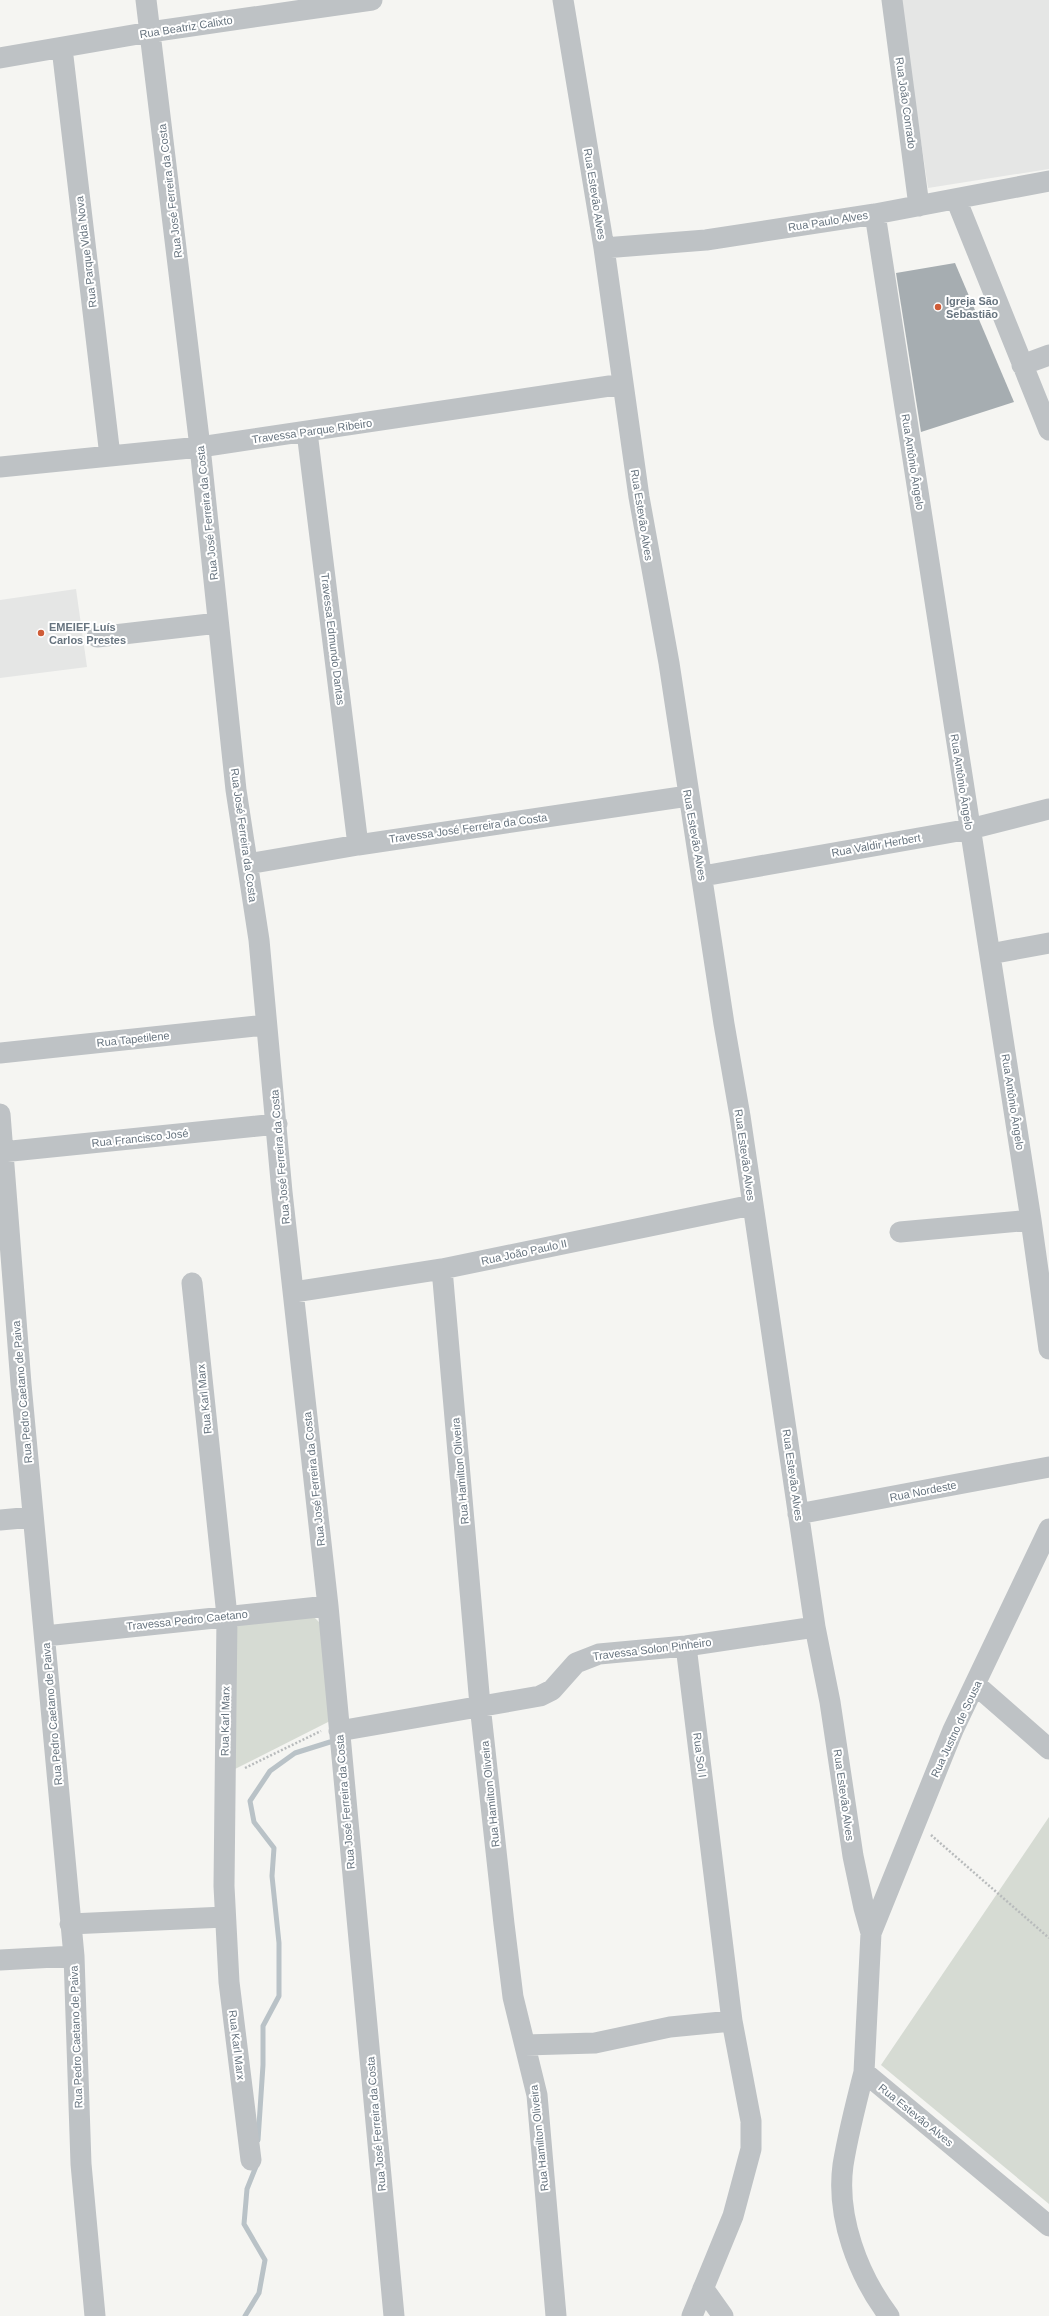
<svg xmlns="http://www.w3.org/2000/svg" width="1049" height="2316" viewBox="0 0 1049 2316" font-family="Arial,sans-serif">
  <style>
    .built { fill: #e5e6e5 }
    .green { fill: #d6dbd3 }
    .lines { fill: none; stroke-linecap: round; stroke-linejoin: round }
    .stream { stroke: #b9c2c7; stroke-width: 5 }
    .building { fill: #a6adb1 }
    .path { stroke: #b8bbbc; stroke-width: 2.5; stroke-dasharray: 2 2; stroke-linecap: butt }
    .minor { stroke: #bec2c5; stroke-width: 21 }
    .poi-dot { fill: #cf5c37; stroke: #fff; stroke-width: 1.5 }
    .labels { text-anchor: middle; stroke-width: 4; stroke-linejoin: round; paint-order: stroke }
    .street-label { font-size: 11px; fill: #67747f; stroke: #fff }
    .poi-label { font-size: 11px; font-weight: bold; fill: #67747f; stroke: #fff; text-anchor: start }
  </style>
  <rect width="100%" height="100%" fill="#f5f5f2"/>
  <path class="built" d="M 900,0 L 1049,0 L 1049,169 L 928,188 Z
    M 76,589 L 87,667 L 0,678 L 0,600 Z"/>
  <path class="green" d="M 312,1615 L 325,1628 L 332,1720 L 233,1770 L 234,1629 L 243,1622 Z
    M 1049,1817 L 1049,2204 L 881,2065 Z"/>
  <g class="lines">
    <path class="stream" d="M 258,2140 L 263,2065 L 263,2026 L 279,1996 L 279,1943 L 272,1876 L 274,1848 L 254,1822 L 250,1801 L 270,1771 L 295,1753 L 330,1742
      M 245,2316 L 259,2293 L 265,2260 L 244,2224 L 247,2189 L 257,2164"/>
  </g>
  <path class="building" d="M 955,263 L 1014,402 L 921,432 L 896,273 Z"/>
  <g class="lines">
    <path class="path" d="M 245,1768 L 321,1731
      M 931,1835 L 1049,1938"/>
    <path class="minor" d="M 146,0 L 200,447 L 236,790 L 259,940 L 282,1192 L 328,1606 L 394,2316
      M 563,0 L 604,248 L 639,497 L 669,663 L 724,1024 L 740,1116 L 815,1627 L 830,1702 L 853,1856 L 864,1908 L 871,1933 L 864,2072 L 1049,2226
      M 892,0 L 919,206
      M 62,48 L 110,456
      M 0,58 L 150,32 L 372,0
      M 956,199 L 1049,430
      M 875,214 L 1031,1220 L 1049,1349
      M 604,248 L 706,240 L 875,214 L 1049,181
      M 1022,365 L 1049,355
      M 307,432 L 358,845
      M 0,467 L 200,447 L 623,384
      M 97,637 L 218,623
      M 248,864 L 358,845 L 688,796
      M 703,876 L 970,829 L 1049,809
      M 990,954 L 1049,943
      M 0,1053 L 266,1025
      M 0,1114 L 21,1384 L 74,1956 L 81,2164 L 95,2316
      M 2,1152 L 277,1124
      M 900,1232 L 1031,1220
      M 442,1269 L 480,1705 L 504,1924 L 513,1997 L 537,2095 L 556,2316
      M 192,1283 L 227,1616 L 224,1886 L 229,1982 L 251,2160
      M 294,1292 L 442,1269 L 752,1205
      M 798,1514 L 1049,1467
      M 0,1520 L 33,1517
      M 45,1636 L 328,1606
      M 686,1646 L 732,2021 L 751,2121 L 751,2149 L 733,2216 L 692,2316
      M 976,1685 L 1049,1749
      M 339,1731 L 540,1696 L 552,1690 L 576,1663 L 599,1654 L 686,1646 L 815,1627
      M 70,1924 L 225,1917
      M 871,1933 L 953,1730 L 1049,1529
      M 0,1960 L 74,1956
      M 525,2045 L 595,2043 L 670,2027 L 732,2021
      M 864,2072 C 856,2103 848,2134 843,2165 C 836,2217 858,2275 889,2316
      M 703,2288 L 723,2316"/>
  </g>
  <g class="poi-dot">
    <circle cx="938" cy="307" r="4"/>
    <circle cx="41" cy="633" r="4"/>
  </g>
  <g class="labels">
    <g class="street-label">
      <text transform="translate(186 27) rotate(-9)" y="4">Rua Beatriz Calixto</text>
      <text transform="translate(906 103) rotate(82)" y="4">Rua João Conrado</text>
      <text transform="translate(170 191) rotate(-97)" y="4">Rua José Ferreira da Costa</text>
      <text transform="translate(595 194) rotate(81)" y="4">Rua Estevão Alves</text>
      <text transform="translate(828 221) rotate(-9)" y="4">Rua Paulo Alves</text>
      <text transform="translate(86 252) rotate(-97)" y="4">Rua Parque Vida Nova</text>
      <text transform="translate(312 431) rotate(-8)" y="4">Travessa Parque Ribeiro</text>
      <text transform="translate(913 462) rotate(81)" y="4">Rua Antônio Ângelo</text>
      <text transform="translate(207 513) rotate(-96)" y="4">Rua José Ferreira da Costa</text>
      <text transform="translate(642 515) rotate(81)" y="4">Rua Estevão Alves</text>
      <text transform="translate(333 639) rotate(83)" y="4">Travessa Edmundo Dantas</text>
      <text transform="translate(962 782) rotate(81)" y="4">Rua Antônio Ângelo</text>
      <text transform="translate(468 828) rotate(-8)" y="4">Travessa José Ferreira da Costa</text>
      <text transform="translate(244 835) rotate(82)" y="4">Rua José Ferreira da Costa</text>
      <text transform="translate(695 835) rotate(80)" y="4">Rua Estevão Alves</text>
      <text transform="translate(876 845) rotate(-10)" y="4">Rua Valdir Herbert</text>
      <text transform="translate(133 1039) rotate(-6)" y="4">Rua Tapetilene</text>
      <text transform="translate(1013 1102) rotate(81)" y="4">Rua Antônio Ângelo</text>
      <text transform="translate(140 1138) rotate(-6)" y="4">Rua Francisco José</text>
      <text transform="translate(745 1155) rotate(82)" y="4">Rua Estevão Alves</text>
      <text transform="translate(280 1157) rotate(-95)" y="4">Rua José Ferreira da Costa</text>
      <text transform="translate(524 1252) rotate(-12)" y="4">Rua João Paulo II</text>
      <text transform="translate(22 1392) rotate(-95)" y="4">Rua Pedro Caetano de Paiva</text>
      <text transform="translate(204 1399) rotate(-96)" y="4">Rua Karl Marx</text>
      <text transform="translate(460 1471) rotate(-95)" y="4">Rua Hamilton Oliveira</text>
      <text transform="translate(793 1475) rotate(82)" y="4">Rua Estevão Alves</text>
      <text transform="translate(314 1479) rotate(-96)" y="4">Rua José Ferreira da Costa</text>
      <text transform="translate(923 1491) rotate(-11)" y="4">Rua Nordeste</text>
      <text transform="translate(187 1620) rotate(-6)" y="4">Travessa Pedro Caetano</text>
      <text transform="translate(652 1649) rotate(-7)" y="4">Travessa Solon Pinheiro</text>
      <text transform="translate(52 1714) rotate(-95)" y="4">Rua Pedro Caetano de Paiva</text>
      <text transform="translate(225 1721) rotate(-89)" y="4">Rua Karl Marx</text>
      <text transform="translate(956 1729) rotate(-65)" y="4">Rua Justno de Sousa</text>
      <text transform="translate(700 1755) rotate(83)" y="4">Rua Sol I</text>
      <text transform="translate(490 1794) rotate(-96)" y="4">Rua Hamilton Oliveira</text>
      <text transform="translate(844 1795) rotate(82)" y="4">Rua Estevão Alves</text>
      <text transform="translate(345 1802) rotate(-95)" y="4">Rua José Ferreira da Costa</text>
      <text transform="translate(76 2037) rotate(-92)" y="4">Rua Pedro Caetano de Paiva</text>
      <text transform="translate(237 2045) rotate(83)" y="4">Rua Karl Marx</text>
      <text transform="translate(916 2115) rotate(39)" y="4">Rua Estevão Alves</text>
      <text transform="translate(376 2124) rotate(-95)" y="4">Rua José Ferreira da Costa</text>
      <text transform="translate(539 2138) rotate(-96)" y="4">Rua Hamilton Oliveira</text>
    </g>
    <g class="poi-label">
      <text x="946" y="305">Igreja São<tspan x="946" dy="13">Sebastião</tspan></text>
      <text x="49" y="631">EMEIEF Luís<tspan x="49" dy="13">Carlos Prestes</tspan></text>
    </g>
  </g>
</svg>
